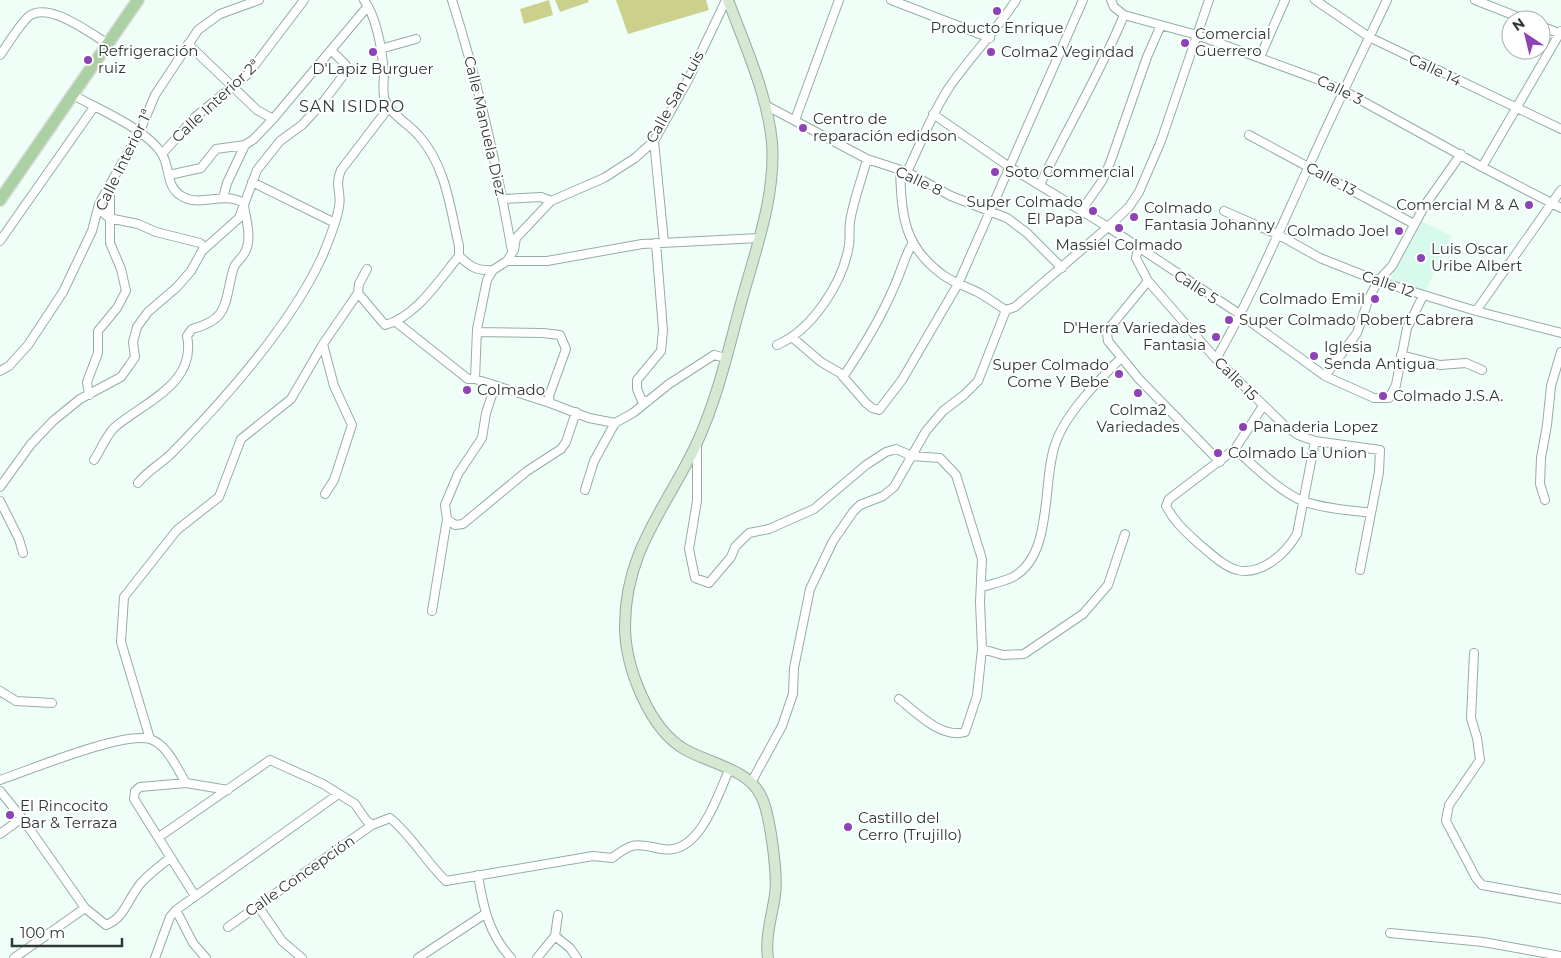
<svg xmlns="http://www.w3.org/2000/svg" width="1561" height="958" viewBox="0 0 1561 958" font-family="Montserrat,sans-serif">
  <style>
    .built { fill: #d8faec }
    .green { fill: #cbd08c }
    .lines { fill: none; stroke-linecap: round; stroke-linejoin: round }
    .street-casing { stroke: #95ada3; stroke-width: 10 }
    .secondary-casing { stroke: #95ada3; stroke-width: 12 }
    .primary-casing { stroke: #d9dbda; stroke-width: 14 }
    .street { stroke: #fff; stroke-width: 8 }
    .secondary { stroke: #d5e8d1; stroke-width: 10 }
    .primary { stroke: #aad0a3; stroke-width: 11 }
    .poi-dot { fill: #8c43b5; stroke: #fff; stroke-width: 2 }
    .labels { text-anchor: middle; stroke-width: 4; stroke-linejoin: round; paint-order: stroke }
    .poi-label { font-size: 15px; fill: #2e3834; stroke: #fff; text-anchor: start }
    .street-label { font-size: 15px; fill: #2e3834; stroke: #fff }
    .neighbourhood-label { font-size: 16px; letter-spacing: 1px; fill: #2e3834; stroke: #fff }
  </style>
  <rect width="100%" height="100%" fill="#effff8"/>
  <path class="built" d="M 1419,220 L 1452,236 L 1423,296 L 1390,280 Z"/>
  <path class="green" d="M 549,0 L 553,15 L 524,24 L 520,9 Z
    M 555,0 L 588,0 L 589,2 L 560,12 Z
    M 616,0 L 706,0 L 709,10 L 628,34 Z"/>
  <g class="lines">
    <defs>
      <path id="street" d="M 364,0 C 377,18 382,51 384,73 C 384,81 382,93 385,100 C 392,116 408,123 419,136 C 446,166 450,208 459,246 L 459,256 C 439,280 416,317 385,325 L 358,293 L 359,284 L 367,269
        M 452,0 C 478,82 497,166 512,251
        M 891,0 L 990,38
        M 1111,0 L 1114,7 L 1124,15 L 1197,35 L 1314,78 L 1344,91 L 1482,167 L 1561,208
        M 1315,0 L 1369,37 L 1561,129
        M 1475,0 L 1526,20
        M 1541,26 L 1561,34
        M 188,44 L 257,110 L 273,119
        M 380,49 L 416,39
        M 0,55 C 9,43 17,28 28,17 C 47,0 90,33 108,44
        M 1260,57 L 1285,0
        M 73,95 C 98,109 147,129 162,154 C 170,167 166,186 180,195 C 199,209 224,190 243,203
        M 767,106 L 867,159 L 907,172 L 951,196 L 1007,218 L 1027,233 L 1062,268
        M 933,114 L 1008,166 L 1108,227 L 1241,315 L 1325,376 L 1374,398 L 1389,398 L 1396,385 L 1407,328 L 1423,296
        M 795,120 L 839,0
        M 1249,135 L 1414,224
        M 654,141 L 664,242
        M 162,154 L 195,117 L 248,74 L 304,0
        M 1482,167 L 1561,31
        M 900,171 C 902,216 903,246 943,275 C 955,284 969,287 981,294 C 990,299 997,305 1006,310
        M 907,172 C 921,143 932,113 950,86 C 971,56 996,31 1016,0
        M 169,175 L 201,168 L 216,149 L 245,145 L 254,139 L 273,119 L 368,6
        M 252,182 L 333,222
        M 1040,185 C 1067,128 1100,74 1124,15
        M 223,198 L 227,183 L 245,145
        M 503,199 L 541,197 L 551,201
        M 99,204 L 102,212 L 109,218 L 138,224 L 156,232 L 200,243 L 205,248
        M 1081,211 L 1102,181 L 1110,163 L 1147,57 L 1161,25
        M 1224,211 L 1279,235 L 1320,258 L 1378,281 L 1476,311 L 1561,333
        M 0,241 L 94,107
        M 1138,249 L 1136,258 L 1148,281 L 1216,359 L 1284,425 L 1298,435 L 1315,441 L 1380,450 L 1379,472 L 1360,570
        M 459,256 C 471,267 476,271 493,270
        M 507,261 L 547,261 L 642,244 L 759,238
        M 1148,281 L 1111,326 L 1107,333 L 1108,341 L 1139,379 L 1220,462
        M 1006,310 L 1015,307 L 1108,227 L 1129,207 L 1139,192 L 1161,141 L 1209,0
        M 1476,311 L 1561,190
        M 396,322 L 468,379 L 475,379 L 550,403
        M 477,332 L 543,333 L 560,335 L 566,349 L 549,396 L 550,403 L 589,418 L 615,423
        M 793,338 L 821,362 L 840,373 L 866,403 L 872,408 L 879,410 L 902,380 L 958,284 L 1083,0
        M 323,344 L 334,386 L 352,425 L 334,480 L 325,494
        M 777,345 C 812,330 843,283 849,245 C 850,238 849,230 850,222 C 853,201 862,179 867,159
        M 1401,355 L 1440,365 L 1466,363 L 1482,370
        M 1216,359 C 1252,296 1279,231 1309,166 C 1334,110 1361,55 1387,0
        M 0,371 L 9,366 L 28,345 L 63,292 L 92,231 L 99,204 L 140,131 L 155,95 L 198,30 L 220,14 L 259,0
        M 1325,376 L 1357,333 L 1369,298 L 1378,281 L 1392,266 L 1425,205 L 1461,154
        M 843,377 C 862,349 881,318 894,287 C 901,272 904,258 912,244
        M 475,379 L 477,329 L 487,280 L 493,270 L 507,261 L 514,250 L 516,238 L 551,201 L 604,178 L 635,158 L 654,141 L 688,80 L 726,0
        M 89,395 L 87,382 L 98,353 L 98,331 L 117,308 L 126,291 L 121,269 L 110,243 L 110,189
        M 648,401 L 642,401 L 637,389 L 637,380 L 661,351 L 663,330 L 656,243
        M 1263,406 L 1235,449 L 1169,499 L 1166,506 C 1175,523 1186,532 1199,544 C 1210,553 1223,566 1237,570 C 1262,576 1286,553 1297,534 L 1315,441
        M 697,445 L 697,501 L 689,549 L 695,578 L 709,583 L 731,557 L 735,547 L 749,533 L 769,529 L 814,509 L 866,465 L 886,452 L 896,449 L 912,456 L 940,458 L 956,475 L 982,559 L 980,602 L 982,649 L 977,696 L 965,732 C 941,739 916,712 899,699
        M 1235,449 C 1253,465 1280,492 1303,501 C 1324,509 1349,510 1371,513
        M 94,460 C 101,450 106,435 115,427 C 144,402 197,384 187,336 L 192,329 C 230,319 224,303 233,270 C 234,264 240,260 244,254 C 253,239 246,221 244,205
        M 138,483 C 147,471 161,464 172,453 C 224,400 291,324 322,257 C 327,245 337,219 339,207 C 342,191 334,187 341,170 L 390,106
        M 0,487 L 31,444 L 53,421 L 80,399 L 121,377 L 129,366 L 135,357 L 133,342 L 137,327 L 148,312 L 177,287 L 191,271 L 202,251 L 239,218 L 257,170 L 280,141 L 302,125 L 324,101 L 345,73 L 346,65 L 331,50
        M 585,490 L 594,461 L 615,423 L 633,413 L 669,384 L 714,355 L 726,358
        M 1545,500 L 1540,484 L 1541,458 L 1547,425 L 1551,386 L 1561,352
        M 0,501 L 19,539 L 23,553
        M 447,519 L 455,525 L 463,524 L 527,471 L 561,449 L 566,442 L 576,412
        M 982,587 C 991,584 1002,582 1011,578 C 1055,557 1041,480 1056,442 C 1067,412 1098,381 1121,358
        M 432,611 L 447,519 L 445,505 L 458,474 L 482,438 L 486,413 L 495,386
        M 982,649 L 1003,655 L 1024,654 L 1083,614 L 1108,585 L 1125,534
        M 1474,653 L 1471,718 L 1477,738 L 1480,760 L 1449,805 L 1447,815 L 1446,821 L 1476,878 L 1482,885 L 1561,899
        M 0,691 L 16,701 L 52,703
        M 150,739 L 121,642 L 124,597 L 177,530 L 219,497 L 241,439 L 291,399 L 323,344 L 358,293
        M 0,780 C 30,770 123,731 150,739 C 168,745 177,769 186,783
        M 752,781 L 782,726 L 793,694 L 794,668 L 810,589 L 833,541 L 853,512 L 860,505 L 883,496 L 894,487 L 926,431 L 943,411 L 964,395 L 978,381 L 1006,310
        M 0,791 L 22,818 L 85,908 L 106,925 C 125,918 128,898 141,883 C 150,873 161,865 171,857
        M 0,834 L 22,818
        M 159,837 L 270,760 L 323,784 L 355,804 L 366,820 L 372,825 L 390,818 C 412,836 426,862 446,881 L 593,856 L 612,858 C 634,841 636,844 662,849 C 699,856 717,797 729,770
        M 478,875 C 483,907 489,934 511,958
        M 195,896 L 134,799 L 135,791 L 140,787 L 186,783 L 228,790
        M 258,906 L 282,941 L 302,958
        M 176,910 L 193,943 L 206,958
        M 228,927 L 372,825
        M 1390,933 L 1483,942 L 1561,956
        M 555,936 L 570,948 L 577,958
        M 14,958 L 85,908
        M 155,958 L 170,917 L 176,910 L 337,795
        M 418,958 L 485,914
        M 537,958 L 555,936 L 558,915"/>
      <path id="secondary" d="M 728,0 C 745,46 767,93 772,142 C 776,197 755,251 741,303 C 728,351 717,400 696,445 C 666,508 625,551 625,626 C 625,666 649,730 686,750 C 711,764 748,769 761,796 C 770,813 778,875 775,895 C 772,916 765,936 768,958"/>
      <path id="primary" d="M 0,200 L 138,0"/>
    </defs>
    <use href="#street" class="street-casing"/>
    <use href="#secondary" class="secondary-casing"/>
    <use href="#primary" class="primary-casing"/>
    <use href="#street" class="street"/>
    <use href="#secondary" class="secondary"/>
    <use href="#primary" class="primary"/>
  </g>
  <g class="poi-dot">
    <circle cx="997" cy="11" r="5"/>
    <circle cx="1185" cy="43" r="5"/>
    <circle cx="373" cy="52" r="5"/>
    <circle cx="991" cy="52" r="5"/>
    <circle cx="88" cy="60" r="5"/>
    <circle cx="803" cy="128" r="5"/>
    <circle cx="995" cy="172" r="5"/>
    <circle cx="1529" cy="205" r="5"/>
    <circle cx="1093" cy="211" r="5"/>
    <circle cx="1134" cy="217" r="5"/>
    <circle cx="1119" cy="228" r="5"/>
    <circle cx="1399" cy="231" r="5"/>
    <circle cx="1421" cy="258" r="5"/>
    <circle cx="1375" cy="299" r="5"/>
    <circle cx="1229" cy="320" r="5"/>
    <circle cx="1216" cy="337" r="5"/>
    <circle cx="1314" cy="356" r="5"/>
    <circle cx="1119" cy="374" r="5"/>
    <circle cx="467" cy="390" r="5"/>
    <circle cx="1138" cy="393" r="5"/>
    <circle cx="1383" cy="396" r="5"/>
    <circle cx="1243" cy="427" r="5"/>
    <circle cx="1218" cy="453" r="5"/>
    <circle cx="10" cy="815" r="5"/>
    <circle cx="848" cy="827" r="5"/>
  </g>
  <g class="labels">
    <g class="poi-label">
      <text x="997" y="33" text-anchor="middle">Producto Enrique</text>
      <text x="1195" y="39">Comercial<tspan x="1195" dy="17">Guerrero</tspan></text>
      <text x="98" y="56">Refrigeración<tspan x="98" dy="17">ruiz</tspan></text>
      <text x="1001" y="57">Colma2 Vegindad</text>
      <text x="373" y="74" text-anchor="middle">D'Lapiz Burguer</text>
      <text x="813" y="124">Centro de<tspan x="813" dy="17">reparación edidson</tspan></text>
      <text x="1005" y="177">Soto Commercial</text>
      <text x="1083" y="207" text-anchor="end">Super Colmado<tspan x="1083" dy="17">El Papa</tspan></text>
      <text x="1519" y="210" text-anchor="end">Comercial M &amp; A</text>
      <text x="1144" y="213">Colmado<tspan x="1144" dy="17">Fantasia Johanny</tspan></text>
      <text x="1389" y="236" text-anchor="end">Colmado Joel</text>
      <text x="1119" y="250" text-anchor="middle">Massiel Colmado</text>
      <text x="1431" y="254">Luis Oscar<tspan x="1431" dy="17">Uribe Albert</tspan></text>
      <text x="1365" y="304" text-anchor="end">Colmado Emil</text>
      <text x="1239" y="325">Super Colmado Robert Cabrera</text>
      <text x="1206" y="333" text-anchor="end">D'Herra Variedades<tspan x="1206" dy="17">Fantasia</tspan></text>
      <text x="1324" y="352">Iglesia<tspan x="1324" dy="17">Senda Antigua</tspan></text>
      <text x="1109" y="370" text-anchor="end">Super Colmado<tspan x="1109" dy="17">Come Y Bebe</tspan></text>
      <text x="477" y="395">Colmado</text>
      <text x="1393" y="401">Colmado J.S.A.</text>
      <text x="1138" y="415" text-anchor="middle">Colma2<tspan x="1138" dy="17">Variedades</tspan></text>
      <text x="1253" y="432">Panaderia Lopez</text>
      <text x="1228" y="458">Colmado La Union</text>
      <text x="20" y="811">El Rincocito<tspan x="20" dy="17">Bar &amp; Terraza</tspan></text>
      <text x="858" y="823">Castillo del<tspan x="858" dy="17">Cerro (Trujillo)</tspan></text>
    </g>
    <g class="street-label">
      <text transform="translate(1435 70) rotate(25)" y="5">Calle 14</text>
      <text transform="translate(1340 90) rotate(26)" y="5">Calle 3</text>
      <text transform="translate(675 97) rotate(-61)" y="5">Calle San Luis</text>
      <text transform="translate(216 101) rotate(-43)" y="5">Calle Interior 2ª</text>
      <text transform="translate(485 126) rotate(77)" y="5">Calle Manuela Diez</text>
      <text transform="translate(124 160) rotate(-64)" y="5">Calle Interior 1ª</text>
      <text transform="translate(1331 179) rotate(28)" y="5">Calle 13</text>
      <text transform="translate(919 181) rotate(25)" y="5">Calle 8</text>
      <text transform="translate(1388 284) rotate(19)" y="5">Calle 12</text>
      <text transform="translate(1196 287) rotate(33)" y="5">Calle 5</text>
      <text transform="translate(1236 379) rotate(45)" y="5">Calle 15</text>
      <text transform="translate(300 876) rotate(-35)" y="5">Calle Concepción</text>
    </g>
    <g class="neighbourhood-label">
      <text x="352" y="112">SAN ISIDRO</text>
    </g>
  </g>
  <g transform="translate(1526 35) rotate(325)"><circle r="24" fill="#ffffff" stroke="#abafae"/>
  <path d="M0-4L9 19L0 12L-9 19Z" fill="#8c43b5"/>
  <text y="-8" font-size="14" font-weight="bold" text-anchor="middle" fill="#2e3834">N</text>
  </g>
  <path d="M12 938v8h110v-8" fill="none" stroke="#2e3834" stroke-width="2.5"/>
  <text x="20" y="938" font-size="15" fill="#2e3834" stroke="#ffffff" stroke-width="4" paint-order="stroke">100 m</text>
</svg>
